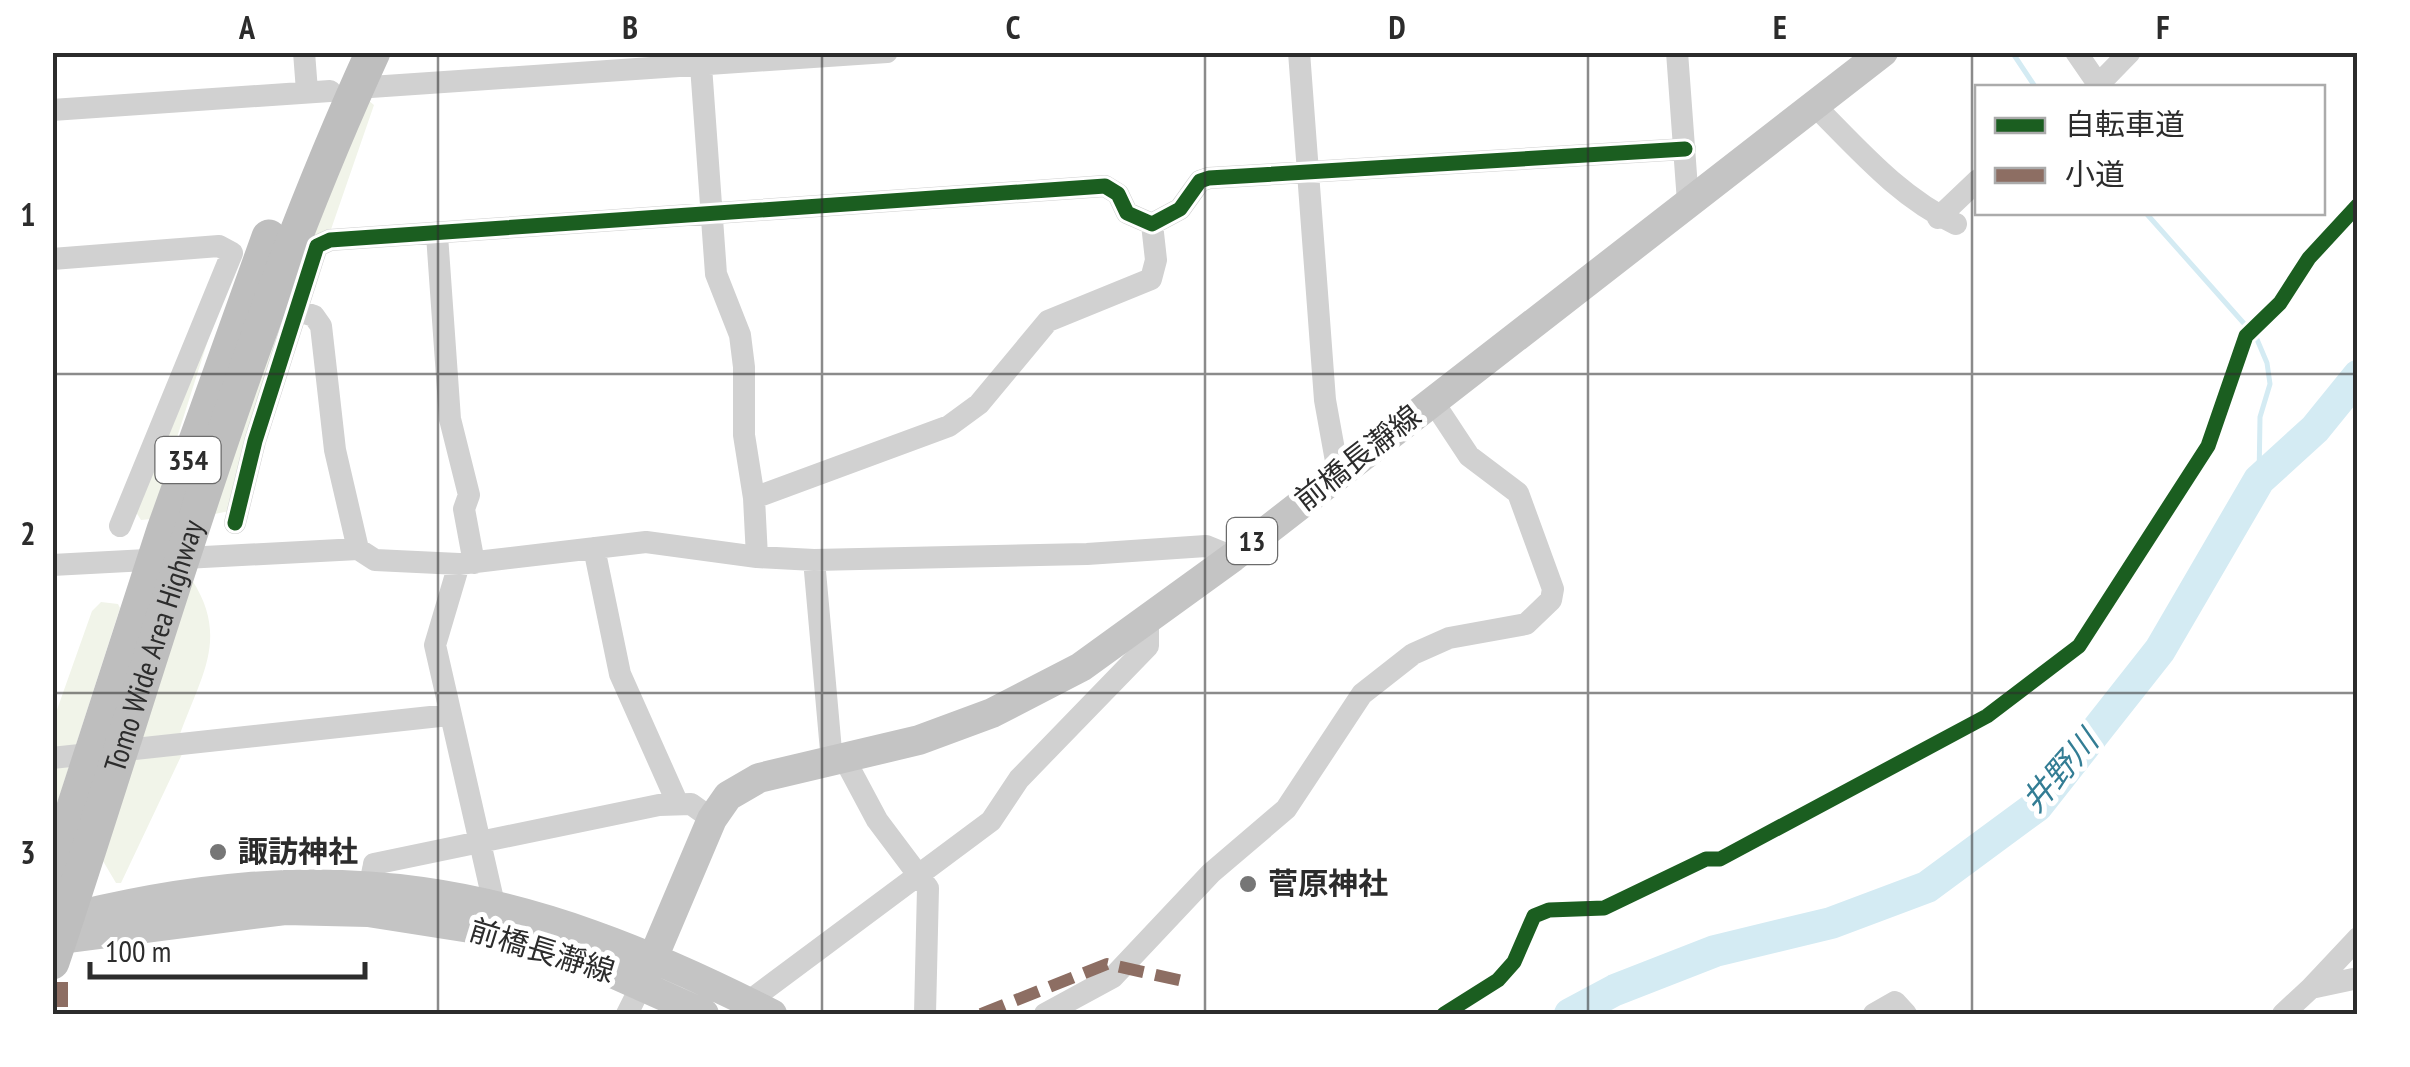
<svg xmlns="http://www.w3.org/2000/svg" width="2410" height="1067" viewBox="0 0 2410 1067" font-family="'PT Sans Narrow','Noto Sans JP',sans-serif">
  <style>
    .green { fill: #f1f4e9 }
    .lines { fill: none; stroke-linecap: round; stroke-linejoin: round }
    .stream { stroke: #d4ebf3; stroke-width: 5 }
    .river { stroke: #d4ebf3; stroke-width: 32 }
    .minor { stroke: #d1d1d1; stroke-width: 22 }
    .major { stroke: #c4c4c4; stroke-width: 30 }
    .highway { stroke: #bebebe; stroke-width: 35 }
    .quiet { stroke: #8d6e63; stroke-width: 12; stroke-dasharray: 25 12; stroke-linecap: butt }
    .cycleway-casing { stroke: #fff; stroke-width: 21 }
    .cycleway { stroke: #1b5e20; stroke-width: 15 }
    .grid { fill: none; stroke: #2c2c2c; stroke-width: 2.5; stroke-opacity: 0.55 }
    .poi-dot { fill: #767676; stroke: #fff; stroke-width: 4 }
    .labels { text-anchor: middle; stroke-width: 10; stroke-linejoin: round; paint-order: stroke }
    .shield { fill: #fff; stroke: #6b6b6b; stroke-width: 2.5 }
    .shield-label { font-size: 28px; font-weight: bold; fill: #2c2c2c }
    .street-label { font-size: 30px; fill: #2c2c2c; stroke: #fff }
    .poi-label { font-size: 30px; font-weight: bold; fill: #2c2c2c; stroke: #fff; text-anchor: start }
    .water-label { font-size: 32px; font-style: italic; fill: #337d94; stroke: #fff }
    .neatline { fill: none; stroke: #2c2c2c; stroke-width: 4 }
    .grid-label { font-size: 32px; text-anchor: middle; font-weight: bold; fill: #2c2c2c }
  </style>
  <rect width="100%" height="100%" fill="#fff"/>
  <path class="green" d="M 363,96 L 374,105 L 234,510 L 210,515 Z
    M 216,315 L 151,519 L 141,520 L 134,509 Z
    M 192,580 C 230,639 200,677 179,737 L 184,750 L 121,883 L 116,883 L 103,861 Z
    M 101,602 L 118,604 L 120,608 L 53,816 L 53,721 L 92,611 Z"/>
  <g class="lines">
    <path class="stream" d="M 2012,52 L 2036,88
      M 2145,212 L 2256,337 L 2267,363 L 2270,384 L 2260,417 L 2259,480"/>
    <path class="river" d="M 1570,1014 L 1615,990 L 1715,951 L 1831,923 L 1927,887 L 2037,806 L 2160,650 L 2259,480 L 2315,429 L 2358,376"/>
    <path class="minor" d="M 304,52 L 307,91
      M 700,52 L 716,274 L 740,335 L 744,367 L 744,435 L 754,498 L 757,557
      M 1299,52 L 1325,400 L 1338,472
      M 1677,52 L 1688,202
      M 2076,52 L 2098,84
      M 356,88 L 887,52
      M 2095,88 L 2130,52
      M 1815,106 C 1859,150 1899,197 1956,224
      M 52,110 L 330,91
      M 1938,218 L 1978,180
      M 437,235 L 450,419 L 469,495 L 464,509 L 474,563
      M 52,259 L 219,246 L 232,253 L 120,526
      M 296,310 L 314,316 L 321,326 L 335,450 L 358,549
      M 754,498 L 949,426 L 979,404 L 1048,321 L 1151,279 L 1156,260 L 1152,224
      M 235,523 L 255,441 L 317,246 L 330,240 L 1105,186 L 1118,194 L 1127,213 L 1152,224 L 1180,209 L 1200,181 L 1209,178 L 1685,149
      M 594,548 L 620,674 L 677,802
      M 814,560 L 832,762
      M 459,564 L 435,645 L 494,904
      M 52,565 L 358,549 L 375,560 L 459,564 L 646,542 L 757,557 L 814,560 L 1087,554 L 1206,546 L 1233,557
      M 52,758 L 449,715
      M 845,760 L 877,820 L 928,888 L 925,1014
      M 370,885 L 374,864 L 659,805 L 691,804 L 712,819
      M 2311,988 L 2358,938
      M 748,1002 L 991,821 L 1019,779 L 1148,646 L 1148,618
      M 627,1014 L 642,984
      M 1045,1014 L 1113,977 L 1211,873 L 1286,809 L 1362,694 L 1413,654 L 1449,638 L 1526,624 L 1551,600 L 1553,589 L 1518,493 L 1469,456 L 1432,400
      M 1874,1014 L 1895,1002 L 1906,1014
      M 2283,1014 L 2311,988 L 2358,978"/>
    <path class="major" d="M 52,922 C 333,849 517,884 772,1014
      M 52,940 L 285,910 L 368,912 L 502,933 L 570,954 L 704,1014
      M 642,984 L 712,819 L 728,796 L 759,778 L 919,740 L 992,713 L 1081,667 L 1233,557 L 1883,52"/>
    <g class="highway">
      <path d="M 52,875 L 164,530 L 269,237"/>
      <path id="s1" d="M 52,962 C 154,658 239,344 373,52"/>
    </g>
    <path class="quiet" d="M 62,982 L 62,1014
      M 981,1014 L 1107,964 L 1183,981"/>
    <defs>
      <path id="cycleway" d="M 235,523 L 255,441 L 317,246 L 330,240 L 1105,186 L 1118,194 L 1127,213 L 1152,224 L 1180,209 L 1200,181 L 1209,178 L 1685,149
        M 1444,1014 L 1498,980 L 1514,962 L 1534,916 L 1549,910 L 1604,908 L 1706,859 L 1720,859 L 1987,716 L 2079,646 L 2208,446 L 2246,336 L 2280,303 L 2309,258 L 2358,205"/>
    </defs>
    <use href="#cycleway" class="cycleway-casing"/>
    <use href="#cycleway" class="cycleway"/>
  </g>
  <path class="grid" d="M 438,52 L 438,1014M 822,52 L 822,1014M 1205,52 L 1205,1014M 1588,52 L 1588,1014M 1972,52 L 1972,1014M 52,374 L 2358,374M 52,693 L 2358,693"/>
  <g class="poi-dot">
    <circle cx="218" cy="852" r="10"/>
    <circle cx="1248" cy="884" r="10"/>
  </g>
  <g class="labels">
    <g class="shield">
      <rect x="155.5" y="437" width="65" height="46" rx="8"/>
      <rect x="1227" y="518" width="50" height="46" rx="8"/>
    </g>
    <g class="shield-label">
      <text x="188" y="470">354</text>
      <text x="1252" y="551">13</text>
    </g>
    <g class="street-label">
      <text transform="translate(1358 458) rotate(-38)" y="10">前橋長瀞線</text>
      <text dy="10" stroke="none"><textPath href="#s1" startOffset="332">Tomo Wide Area Highway</textPath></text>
      <text transform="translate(542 951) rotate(17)" y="10">前橋長瀞線</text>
    </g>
    <g class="poi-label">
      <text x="238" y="862">諏訪神社</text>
      <text x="1268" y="894">菅原神社</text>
    </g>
    <g class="water-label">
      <text transform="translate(2060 771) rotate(-49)" y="11">井野川</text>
    </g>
  </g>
  <rect width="2410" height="1067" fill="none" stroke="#ffffff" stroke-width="110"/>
  <rect x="1975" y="85" width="350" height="130" fill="#ffffff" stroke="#ababab" stroke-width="2.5"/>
  <rect x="1995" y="118" width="50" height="15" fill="#1b5e20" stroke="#ababab" stroke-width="2.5"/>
  <text x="2065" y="135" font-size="30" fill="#2c2c2c">自転車道</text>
  <rect x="1995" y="168" width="50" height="15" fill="#8d6e63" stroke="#ababab" stroke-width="2.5"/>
  <text x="2065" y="185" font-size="30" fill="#2c2c2c">小道</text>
  <path d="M90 962v15h275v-15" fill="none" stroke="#2c2c2c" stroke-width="5"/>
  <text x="105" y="962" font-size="30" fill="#2c2c2c" stroke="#ffffff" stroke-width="8" paint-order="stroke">100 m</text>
  <rect x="55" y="55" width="2300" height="957" class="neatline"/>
  <g class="grid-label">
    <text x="247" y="39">A</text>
    <text x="630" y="39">B</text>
    <text x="1013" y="39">C</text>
    <text x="1397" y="39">D</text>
    <text x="1780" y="39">E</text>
    <text x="2163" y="39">F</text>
    <text x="28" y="226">1</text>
    <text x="28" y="545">2</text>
    <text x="28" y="864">3</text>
  </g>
</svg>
